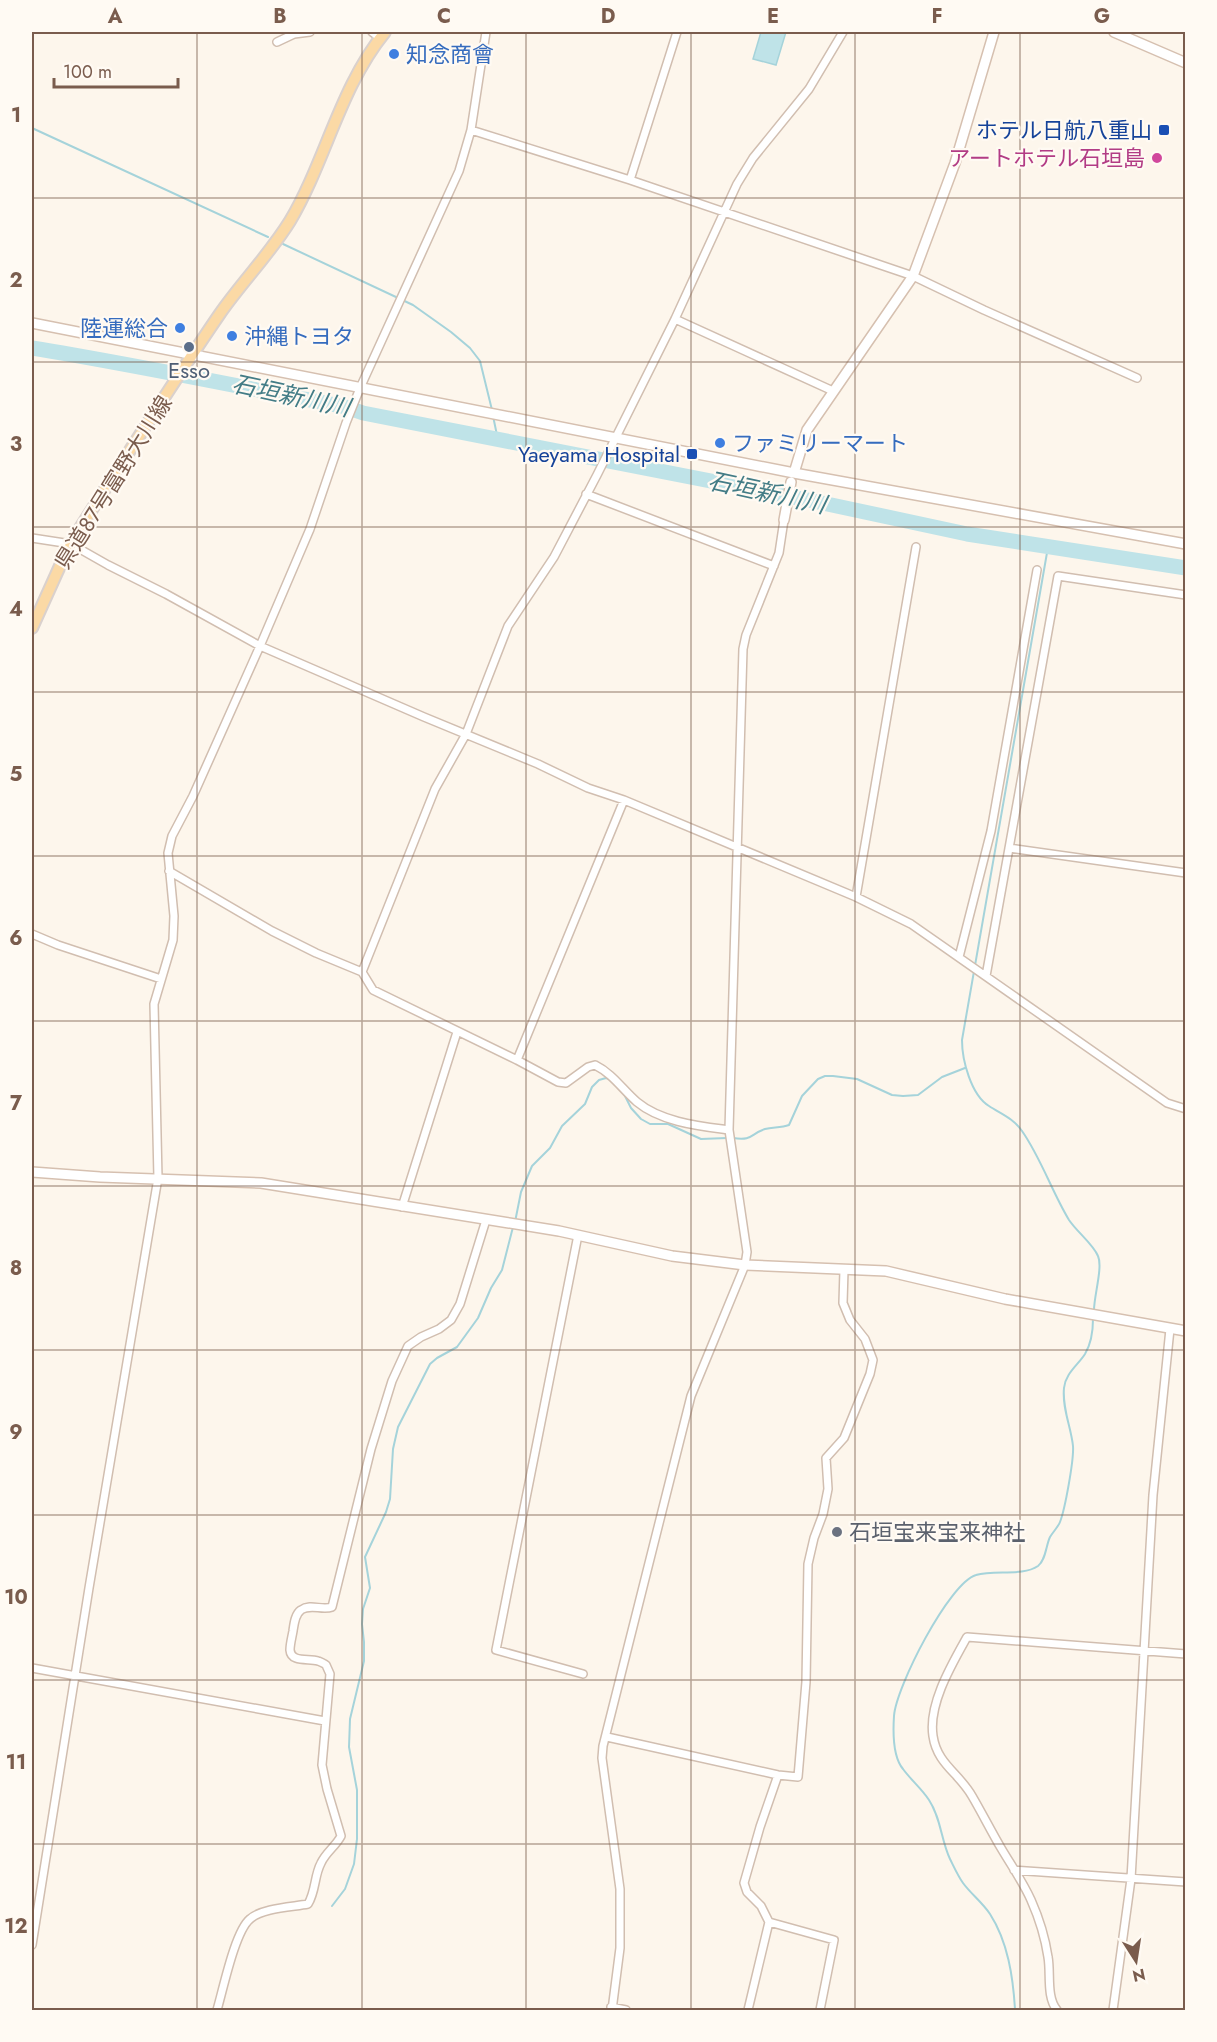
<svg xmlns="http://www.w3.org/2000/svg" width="1217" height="2042" viewBox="0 0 1217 2042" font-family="Jost,'Noto Sans JP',sans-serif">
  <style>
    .water { fill: #bfe3e8; stroke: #a5d3da; stroke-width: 1.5 }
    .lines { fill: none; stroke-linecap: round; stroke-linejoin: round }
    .stream { stroke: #a5d3da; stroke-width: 2 }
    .river { stroke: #bfe3e8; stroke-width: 15 }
    .street-casing { stroke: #d1beb0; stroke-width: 10 }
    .secondary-casing { stroke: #d6c0b0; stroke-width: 12 }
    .primary-casing { stroke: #dad1cd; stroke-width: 14 }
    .street { stroke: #fff; stroke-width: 7 }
    .secondary { stroke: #fff; stroke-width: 9 }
    .primary { stroke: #fbd9a5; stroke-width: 10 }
    .grid { fill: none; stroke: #7a5c4d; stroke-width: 1.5; stroke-opacity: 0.55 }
    .shop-dot { fill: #3f7fe0; stroke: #fffaf3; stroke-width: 2 }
    .transit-dot { fill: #1a4fb4; stroke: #fffaf3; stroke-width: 2 }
    .hotel-dot { fill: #d1479c; stroke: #fffaf3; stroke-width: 2 }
    .service-dot { fill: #5c6f8a; stroke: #fffaf3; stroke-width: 2 }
    .worship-dot { fill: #6b7280; stroke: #fffaf3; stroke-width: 2 }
    .labels { text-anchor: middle; stroke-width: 4.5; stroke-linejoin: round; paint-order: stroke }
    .shop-label { font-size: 22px; fill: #366cbe; stroke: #fffaf3; text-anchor: start }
    .transit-label { font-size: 22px; fill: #164399; stroke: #fffaf3; text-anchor: end }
    .hotel-label { font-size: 22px; fill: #b23c85; stroke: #fffaf3; text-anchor: end }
    .service-label { font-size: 22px; fill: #4e5e75; stroke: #fffaf3 }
    .street-label { font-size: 22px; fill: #7a5c4d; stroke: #fffaf3 }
    .worship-label { font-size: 22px; fill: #5b616d; stroke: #fffaf3; text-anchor: start }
    .water-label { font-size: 24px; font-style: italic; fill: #437c86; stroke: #fffaf3 }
    .neatline { fill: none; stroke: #7a5c4d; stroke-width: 2 }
    .grid-label { font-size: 20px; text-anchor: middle; font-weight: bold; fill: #7a5c4d }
  </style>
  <rect width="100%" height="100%" fill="#fdf6ec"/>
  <path class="water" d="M 761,32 L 786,32 L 776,65 L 753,59 Z"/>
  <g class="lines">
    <path class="stream" d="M 32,128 L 268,237
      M 283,244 L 413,305 L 451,332 L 470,348 L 480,361 L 492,410
      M 493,416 L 498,440
      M 1048,547 L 962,1040 C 962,1060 971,1095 989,1106 C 1001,1114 1013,1118 1022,1131 C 1041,1158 1052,1192 1069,1220 C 1077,1232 1093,1244 1098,1256 C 1103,1267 1094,1296 1094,1310
      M 623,1092 L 631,1108 L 641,1119 L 650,1124 L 668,1124 L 701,1139 L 727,1138
      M 733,1138 C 753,1141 750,1134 765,1129 C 773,1127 781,1128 789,1125 L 802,1096 L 818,1079 L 825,1076 L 833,1076 L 857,1079 L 892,1095 L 903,1096 L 918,1095 L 942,1077 L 965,1068
      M 515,1222 L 521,1192 L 532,1166 L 550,1148 L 562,1126 L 585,1104 L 592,1087 L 599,1080 L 606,1078 L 612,1080
      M 332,1906 L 345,1889 L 354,1864 L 357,1839 L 357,1790 L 349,1747 L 350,1719 L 364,1661 L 364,1642 L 362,1624 L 363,1609 L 370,1588 L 365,1557 L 386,1512 L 390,1499 L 393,1449 L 398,1427 L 430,1364 L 437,1358 L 457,1347 L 478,1318 L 491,1288 L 502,1270 L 513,1227
      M 1015,2009 C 1013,1977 1008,1942 990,1914 C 982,1902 971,1894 963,1883 C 958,1876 954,1867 950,1859 C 941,1840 941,1818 929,1800 C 922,1789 911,1780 903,1769 C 893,1757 893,1731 894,1716 C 896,1687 949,1583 976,1575 C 994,1569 1022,1577 1038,1566 C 1046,1560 1046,1545 1050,1537 C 1053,1532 1058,1527 1060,1522 C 1065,1509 1074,1460 1073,1446 C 1071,1427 1062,1408 1064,1388 C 1065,1374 1078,1365 1085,1354 C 1091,1344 1093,1330 1093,1319"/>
    <path class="river" d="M 32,348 C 137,365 241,387 346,407 L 363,413 L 813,501 L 967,534 L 1186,568"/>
    <defs>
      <path id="street" d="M 372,32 L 380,38
        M 277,42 L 294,34 L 310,32
        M 471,130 L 630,180 L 913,276 L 984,310 L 1137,378
        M 630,180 L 677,32
        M 675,319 L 833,391
        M 586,494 L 774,566
        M 32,538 L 71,544 L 108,565 L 166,594 L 260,646 L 424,717 L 538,764 L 588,788 L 624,800 L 856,897 L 911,924 L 1167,1103 L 1186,1109
        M 1009,848 L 1186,873
        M 169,871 L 272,931 L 316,953 L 362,972 L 373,990 L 517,1060 L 558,1082 L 566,1083 L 588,1067 L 595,1065 C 613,1074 622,1089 637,1102 C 661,1122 699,1126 729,1130
        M 856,897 L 916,547
        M 32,934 L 58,945 L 161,979
        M 959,957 L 991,831 L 1037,570
        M 362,972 L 435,789 L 466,734 L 508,626 L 554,557 L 597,475 L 675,319 L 737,184 L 753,158 L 809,89 L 843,32
        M 986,976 L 1058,576 L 1186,595
        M 517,1060 L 624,800
        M 402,1207 L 457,1032
        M 578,1235 L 496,1650 L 583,1674
        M 32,1668 L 325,1721
        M 607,1737 L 778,1775 L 798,1777 L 806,1682 L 808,1564 L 814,1538 L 823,1514 L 828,1489 L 826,1458 L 844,1438 L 870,1374 L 873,1360 L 865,1339 L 850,1320 L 843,1303 L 844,1270
        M 1014,1870 L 1186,1882
        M 769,1922 L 834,1940 L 820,2010
        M 32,1945 L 89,1588 L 158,1178 L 154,1004 L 173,940 L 174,916 L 168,853 L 172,836 L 193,796 L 260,646 L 310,529 L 346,423 L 360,388 L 459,171 L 471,130 L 486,32
        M 611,2007 L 626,2010
        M 217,2010 C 223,1990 235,1931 250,1919 C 262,1908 292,1907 308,1904 C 316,1891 314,1876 321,1863 C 326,1852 336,1846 341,1836 L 327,1789 L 322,1765 L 330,1674 L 326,1665 C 325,1664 319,1661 318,1661 C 309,1658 291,1663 290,1650 C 290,1644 292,1637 293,1631 C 294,1624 295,1614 301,1610 C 311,1603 322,1611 332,1607 L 371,1449 L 392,1381 L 408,1346 L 421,1337 L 439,1329 L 451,1320 L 460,1304 L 486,1220
        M 612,2010 L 620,1948 L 620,1889 L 602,1758 L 603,1746 L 691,1396 L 745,1265 L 747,1252 L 729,1130 L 743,649 L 746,635 L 779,553 L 784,520
        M 748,2010 L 769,1922 L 761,1906 L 747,1892 L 744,1883 L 760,1827 L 778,1775
        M 1057,2010 C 1046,1997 1051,1973 1048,1957 C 1045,1937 1039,1918 1031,1900 C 1023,1882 1011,1865 1001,1848 C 991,1831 982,1813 972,1796 C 959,1773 937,1764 933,1736 C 928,1704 952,1664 967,1637 L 1186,1654
        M 1113,2010 L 1131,1879 L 1153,1495 L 1170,1329"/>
      <path id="secondary" d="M 1114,32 L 1186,63
        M 32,323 L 794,473 L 1186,544
        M 794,473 L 807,430 L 913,276 L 955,163 L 994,32
        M 784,520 L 791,482
        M 32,1172 L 100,1177 L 261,1183 L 559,1231 L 672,1256 L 745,1265 L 886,1271 L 1005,1299 L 1186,1331"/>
      <path id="primary" d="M 32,628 L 64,557 L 80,528 C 126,457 171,385 219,315 C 241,283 269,255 290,221 C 326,160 340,87 385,32"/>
    </defs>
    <use href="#street" class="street-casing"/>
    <use href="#secondary" class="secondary-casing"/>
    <use href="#primary" class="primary-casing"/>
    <use href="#street" class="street"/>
    <use href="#secondary" class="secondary"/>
    <use href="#primary" class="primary"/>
  </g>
  <path class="grid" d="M 197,32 L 197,2010M 362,32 L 362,2010M 526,32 L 526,2010M 691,32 L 691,2010M 855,32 L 855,2010M 1020,32 L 1020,2010M 32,198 L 1186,198M 32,362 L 1186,362M 32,527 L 1186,527M 32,692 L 1186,692M 32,856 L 1186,856M 32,1021 L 1186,1021M 32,1186 L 1186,1186M 32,1350 L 1186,1350M 32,1515 L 1186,1515M 32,1680 L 1186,1680M 32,1844 L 1186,1844"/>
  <g class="shop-dot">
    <circle cx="394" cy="54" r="6"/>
    <circle cx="180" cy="328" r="6"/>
    <circle cx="232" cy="336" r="6"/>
    <circle cx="720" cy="443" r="6"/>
  </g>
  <g class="transit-dot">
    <rect x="1158" y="124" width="12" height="12" rx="3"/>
    <rect x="686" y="448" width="12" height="12" rx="3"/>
  </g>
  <circle class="hotel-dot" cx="1157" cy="158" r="6"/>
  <circle class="service-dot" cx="189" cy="347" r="6"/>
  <circle class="worship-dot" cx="837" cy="1532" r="6"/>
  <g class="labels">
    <g class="shop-label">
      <text x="406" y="62">知念商會</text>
      <text x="168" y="336" text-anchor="end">陸運総合</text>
      <text x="244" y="344">沖縄トヨタ</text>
      <text x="732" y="451">ファミリーマート</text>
    </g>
    <g class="transit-label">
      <text x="1152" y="138">ホテル日航八重山</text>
      <text x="680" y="462">Yaeyama Hospital</text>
    </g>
    <g class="hotel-label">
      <text x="1145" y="166">アートホテル石垣島</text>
    </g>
    <g class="service-label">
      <text x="189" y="378">Esso</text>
    </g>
    <g class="street-label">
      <text transform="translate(113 482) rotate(-58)" y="8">県道87号富野大川線</text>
    </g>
    <g class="worship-label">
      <text x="849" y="1540">石垣宝来宝来神社</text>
    </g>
    <g class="water-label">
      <text transform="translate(291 396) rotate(12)" y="8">石垣新川川</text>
      <text transform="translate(767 493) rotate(12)" y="8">石垣新川川</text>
    </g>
  </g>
  <rect width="1217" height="2042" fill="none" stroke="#fffaf3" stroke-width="66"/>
  <g transform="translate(1136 1961) rotate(168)" stroke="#fffaf3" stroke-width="4.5" paint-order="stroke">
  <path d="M0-4.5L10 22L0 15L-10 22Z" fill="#7a5c4d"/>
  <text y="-9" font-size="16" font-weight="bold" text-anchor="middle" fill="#7a5c4d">N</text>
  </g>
  <path d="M54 78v9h124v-9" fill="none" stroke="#7a5c4d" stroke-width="3"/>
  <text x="63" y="78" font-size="18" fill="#7a5c4d" stroke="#fffaf3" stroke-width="4.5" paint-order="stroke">100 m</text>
  <rect x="33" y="33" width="1151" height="1976" class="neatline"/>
  <g class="grid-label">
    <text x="115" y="23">A</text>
    <text x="280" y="23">B</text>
    <text x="444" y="23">C</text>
    <text x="608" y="23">D</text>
    <text x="773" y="23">E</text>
    <text x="937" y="23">F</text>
    <text x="1102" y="23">G</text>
    <text x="16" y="122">1</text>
    <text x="16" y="287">2</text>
    <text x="16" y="451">3</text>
    <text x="16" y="616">4</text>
    <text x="16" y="781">5</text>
    <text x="16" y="945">6</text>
    <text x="16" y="1110">7</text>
    <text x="16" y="1275">8</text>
    <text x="16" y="1439">9</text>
    <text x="16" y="1604">10</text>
    <text x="16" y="1769">11</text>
    <text x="16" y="1933">12</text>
  </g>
</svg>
